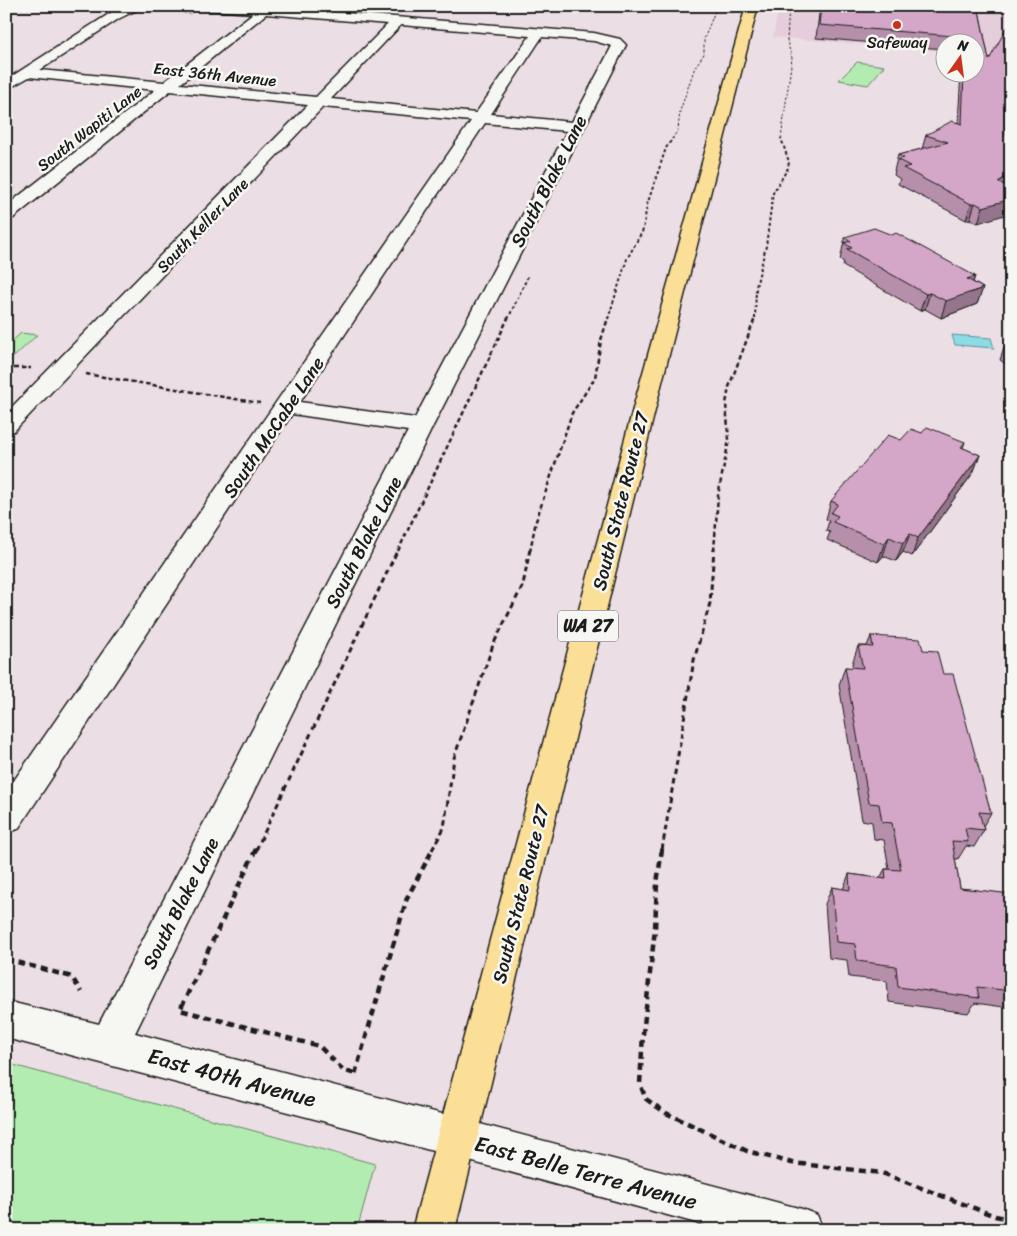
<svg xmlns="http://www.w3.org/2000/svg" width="1017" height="1236" viewBox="0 0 1017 1236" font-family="Sriracha,sans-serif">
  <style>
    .built { fill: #e5cddc }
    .green { fill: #b2ecb1; stroke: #678466 }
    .water { fill: #8bdce4; stroke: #5f8f94 }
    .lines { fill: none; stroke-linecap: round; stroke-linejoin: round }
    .minor-casing { stroke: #1c1c1c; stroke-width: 3 }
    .major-casing { stroke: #1c1c1c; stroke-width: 3 }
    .path-far4 { stroke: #1c1c1c; stroke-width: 1; stroke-dasharray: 2.5 2; stroke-linecap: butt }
    .path-far3 { stroke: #1c1c1c; stroke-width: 2; stroke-dasharray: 3 2.5; stroke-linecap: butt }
    .path-far2 { stroke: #1c1c1c; stroke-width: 2.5; stroke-dasharray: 4.5 3; stroke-linecap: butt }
    .path-far1 { stroke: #1c1c1c; stroke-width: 3; stroke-dasharray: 5.5 4; stroke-linecap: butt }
    .path { stroke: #1c1c1c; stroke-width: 4.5; stroke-dasharray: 7 5; stroke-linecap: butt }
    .minor { fill: #f6f6f2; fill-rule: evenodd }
    .major { fill: #fbdf96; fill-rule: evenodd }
    .wall { fill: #b68fab; stroke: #1c1c1c }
    .shaded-wall { fill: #94748b; stroke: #1c1c1c }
    .building { fill: #d4a6c7; stroke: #1c1c1c }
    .poi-dot { fill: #c8321e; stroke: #f6f6f2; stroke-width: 2 }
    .labels { text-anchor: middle; stroke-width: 5; stroke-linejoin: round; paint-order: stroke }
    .far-poi-label { font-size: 16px; fill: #1c1c1c; stroke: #f6f6f2 }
    .far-street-label { font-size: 16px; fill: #1c1c1c; stroke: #f6f6f2 }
    .shield { fill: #f6f6f2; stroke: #5d5d5c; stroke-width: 1 }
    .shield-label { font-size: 18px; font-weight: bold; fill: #1c1c1c }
    .street-label { font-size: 19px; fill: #1c1c1c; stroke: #f6f6f2 }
    .near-street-label { font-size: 22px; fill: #1c1c1c; stroke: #f6f6f2 }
  </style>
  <rect width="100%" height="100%" fill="#ecdee5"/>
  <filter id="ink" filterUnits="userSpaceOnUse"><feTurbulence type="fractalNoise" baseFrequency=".02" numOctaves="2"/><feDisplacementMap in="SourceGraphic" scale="10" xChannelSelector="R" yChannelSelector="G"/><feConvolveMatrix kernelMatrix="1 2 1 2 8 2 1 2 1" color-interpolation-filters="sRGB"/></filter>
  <g filter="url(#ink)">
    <path class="built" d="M 779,6 L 1011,6 L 1011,56 L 975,53 L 974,42 L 944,42 L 944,51 L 773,37 Z"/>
    <path class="green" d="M 857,62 L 884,66 L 868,85 L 839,80 Z
      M 21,333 L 37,335 L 14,357 L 6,356 L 6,347 Z
      M 6,1063 L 375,1164 L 357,1230 L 6,1230 Z"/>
    <path class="water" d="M 952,335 L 991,338 L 994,348 L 955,345 Z"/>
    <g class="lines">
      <defs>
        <path id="minor" d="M 127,6 L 145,6 L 120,18 L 40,70 L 164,82 L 253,13 L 209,10 L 203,6 L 258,6 L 594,33 L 620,39 L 626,45 L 433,426 L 135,1033 L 802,1209 L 817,1215 L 823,1230 L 722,1230 L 349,1128 L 6,1038 L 6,1001 L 99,1024 L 408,431 L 292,414 L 18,829 L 6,833 L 6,792 L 471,121 L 323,107 L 14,431 L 6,433 L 6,413 L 308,105 L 170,91 L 12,219 L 6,220 L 6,206 L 155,90 L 29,77 L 6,90 L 6,80 L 112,12 ZM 266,14 L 388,24 L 316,97 L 180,84 ZM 401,25 L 530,36 L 476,113 L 331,99 ZM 542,37 L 594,41 L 612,46 L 572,122 L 491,114 ZM 485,123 L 567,131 L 415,418 L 300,402 Z"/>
        <path id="major" d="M 746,6 L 758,6 L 659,394 L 455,1230 L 412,1230 L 637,394 Z"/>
      </defs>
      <use href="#minor" class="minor-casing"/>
      <use href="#major" class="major-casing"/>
      <path class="path-far4" d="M 172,6 L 184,13 L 192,14
        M 672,139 L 678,130 L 680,111 L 695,67 L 704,54 L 704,39 L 717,6
        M 781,139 L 792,58 L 787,41 L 789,6"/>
      <path class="path-far3" d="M 508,319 L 528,276
        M 608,319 L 627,259 L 643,230 L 647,205 L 666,148 L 673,138
        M 755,319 L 756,287 L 766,246 L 773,193 L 788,168 L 789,162 L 781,138"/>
      <path class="path-far2" d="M 6,368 L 31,368
        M 86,374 L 260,403
        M 398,551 L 508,318
        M 530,551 L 536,521 L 572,413 L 595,378 L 601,340 L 608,318
        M 714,551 L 718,495 L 729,440 L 726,404 L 729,387 L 755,318"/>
      <path class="path-far1" d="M 256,850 L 398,549
        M 432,850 L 444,828 L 454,758 L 493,645 L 523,585 L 530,549
        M 662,850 L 694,660 L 710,603 L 714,549"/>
      <path class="path" d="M 256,849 L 180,1010 L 319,1046 L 343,1070 L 355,1074
        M 662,849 L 657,883 L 655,929 L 643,1034 L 640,1084 L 646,1099 L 666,1113 L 747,1151 L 792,1163 L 882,1173 L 995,1216 L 1011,1219
        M 6,959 L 72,977 L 81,992
        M 355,1074 L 407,898 L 433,849"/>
      <use href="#minor" class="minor"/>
      <use href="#major" class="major"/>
    </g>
    <path class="wall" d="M 820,6 L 978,6 L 989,60 L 1011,39 L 1011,109 L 1009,112 L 1005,112 L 1005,135 L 1009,187 L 978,223 L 970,219 L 966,220 L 898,184 L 900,179 L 894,175 L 895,171 L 894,171 L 898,155 L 922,149 L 926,135 L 958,123 L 961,72 L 974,72 L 974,42 L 944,42 L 944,49 L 816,38 Z
      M 845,237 L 975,276 L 973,282 L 983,288 L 977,304 L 941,318 L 925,309 L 920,311 L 843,266 L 844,262 L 840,260 Z
      M 1011,343 L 1011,368 L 1000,360 L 1004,348 Z
      M 922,433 L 965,442 L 963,448 L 980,455 L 973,473 L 912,556 L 903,552 L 896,561 L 883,556 L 878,562 L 827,540 L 830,532 L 826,531 L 829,521 L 826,519 L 831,501 L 901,440 Z
      M 1011,472 L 1011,494 L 1005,492 Z
      M 871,636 L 923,650 L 943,674 L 991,813 L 983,826 L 984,830 L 974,847 L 966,846 L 958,859 L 955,859 L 960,888 L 1007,894 L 1011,888 L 1011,1008 L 975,1003 L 968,1013 L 889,1002 L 887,981 L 849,977 L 847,960 L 829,958 L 825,904 L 832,887 L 843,889 L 849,874 L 880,878 L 885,869 L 889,869 L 884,840 L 874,839 L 872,822 L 862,820 L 839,685 L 845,667 L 853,668 L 852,664 L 858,646 L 867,646 Z"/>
    <path class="shaded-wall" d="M 1011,174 L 1011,187 L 993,197 L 998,182 Z
      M 1011,196 L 1011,213 L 978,223 L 983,207 Z
      M 975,203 L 970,219 L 966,220 L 971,204 Z
      M 975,276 L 970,293 L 983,288 L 977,304 L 941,318 L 946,301 L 967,279 Z
      M 930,293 L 925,309 L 920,311 L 926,294 Z
      M 980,455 L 973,473 L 912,556 L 918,538 Z
      M 910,534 L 903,552 L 896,561 L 903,543 Z
      M 889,537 L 883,556 L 878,562 L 884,544 Z"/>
    <path class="building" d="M 821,6 L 978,6 L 989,60 L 1007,27 L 1011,39 L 1011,98 L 1005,97 L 1005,135 L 1011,137 L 1011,174 L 998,182 L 1011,188 L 1011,199 L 983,207 L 975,203 L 971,204 L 903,168 L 910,166 L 898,160 L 904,158 L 898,155 L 948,142 L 926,135 L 952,121 L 962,124 L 964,72 L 974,72 L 974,42 L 966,42 L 966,37 L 819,25 Z
      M 874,228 L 892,235 L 896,233 L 975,276 L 967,279 L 983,288 L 946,301 L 930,293 L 926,294 L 847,249 L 852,248 L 844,243 L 851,241 L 845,237 Z
      M 1011,343 L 1011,352 L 1004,348 Z
      M 927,427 L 965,442 L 961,447 L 980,455 L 918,538 L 910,534 L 903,543 L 889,537 L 884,544 L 833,522 L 838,516 L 831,513 L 838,504 L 831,501 L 888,435 L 901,440 L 911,429 L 922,433 Z
      M 871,636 L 920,639 L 923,650 L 937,651 L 943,674 L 953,674 L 991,813 L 979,812 L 984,830 L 965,828 L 968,842 L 952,841 L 960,888 L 1011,894 L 1011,991 L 977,987 L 979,998 L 898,987 L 896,966 L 857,961 L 855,944 L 836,942 L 832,887 L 850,890 L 849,874 L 886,879 L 885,869 L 901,870 L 892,823 L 882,822 L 879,804 L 869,803 L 845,667 L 863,668 L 858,646 L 873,647 Z"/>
  </g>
  <circle class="poi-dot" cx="897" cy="25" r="5"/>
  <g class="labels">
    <g class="far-poi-label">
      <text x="897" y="48">Safeway</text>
    </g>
    <g class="far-street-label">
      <text transform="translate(215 74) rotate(6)" y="6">East 36th Avenue</text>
      <text transform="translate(89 128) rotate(-38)" y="6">South Wapiti Lane</text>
      <text transform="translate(202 225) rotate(-46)" y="6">South Keller Lane</text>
    </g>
    <rect class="shield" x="558" y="610.5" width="60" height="31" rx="4"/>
    <g class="shield-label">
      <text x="588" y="632">WA 27</text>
    </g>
    <g class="street-label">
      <text transform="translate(548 181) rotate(-63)" y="7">South Blake Lane</text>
      <text transform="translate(273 427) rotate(-56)" y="7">South McCabe Lane</text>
      <text transform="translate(620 501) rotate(-76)" y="7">South State Route 27</text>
      <text transform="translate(363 542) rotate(-63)" y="7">South Blake Lane</text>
      <text transform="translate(520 894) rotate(-76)" y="7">South State Route 27</text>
      <text transform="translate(180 903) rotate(-63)" y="7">South Blake Lane</text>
    </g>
    <g class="near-street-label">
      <text transform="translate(232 1077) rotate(15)" y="8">East 40th Avenue</text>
      <text transform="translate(586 1172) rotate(15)" y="8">East Belle Terre Avenue</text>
    </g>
  </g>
  <rect width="1017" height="1236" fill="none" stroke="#f6f6f2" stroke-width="25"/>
  <rect x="12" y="12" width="992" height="1211" fill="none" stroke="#1c1c1c" stroke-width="2" filter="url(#ink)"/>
  <g transform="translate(960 58) rotate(14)"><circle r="24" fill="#f6f6f2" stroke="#9f9f9c"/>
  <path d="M0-4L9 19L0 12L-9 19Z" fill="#c8321e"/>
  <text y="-8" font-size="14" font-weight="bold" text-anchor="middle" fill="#1c1c1c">N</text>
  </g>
</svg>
